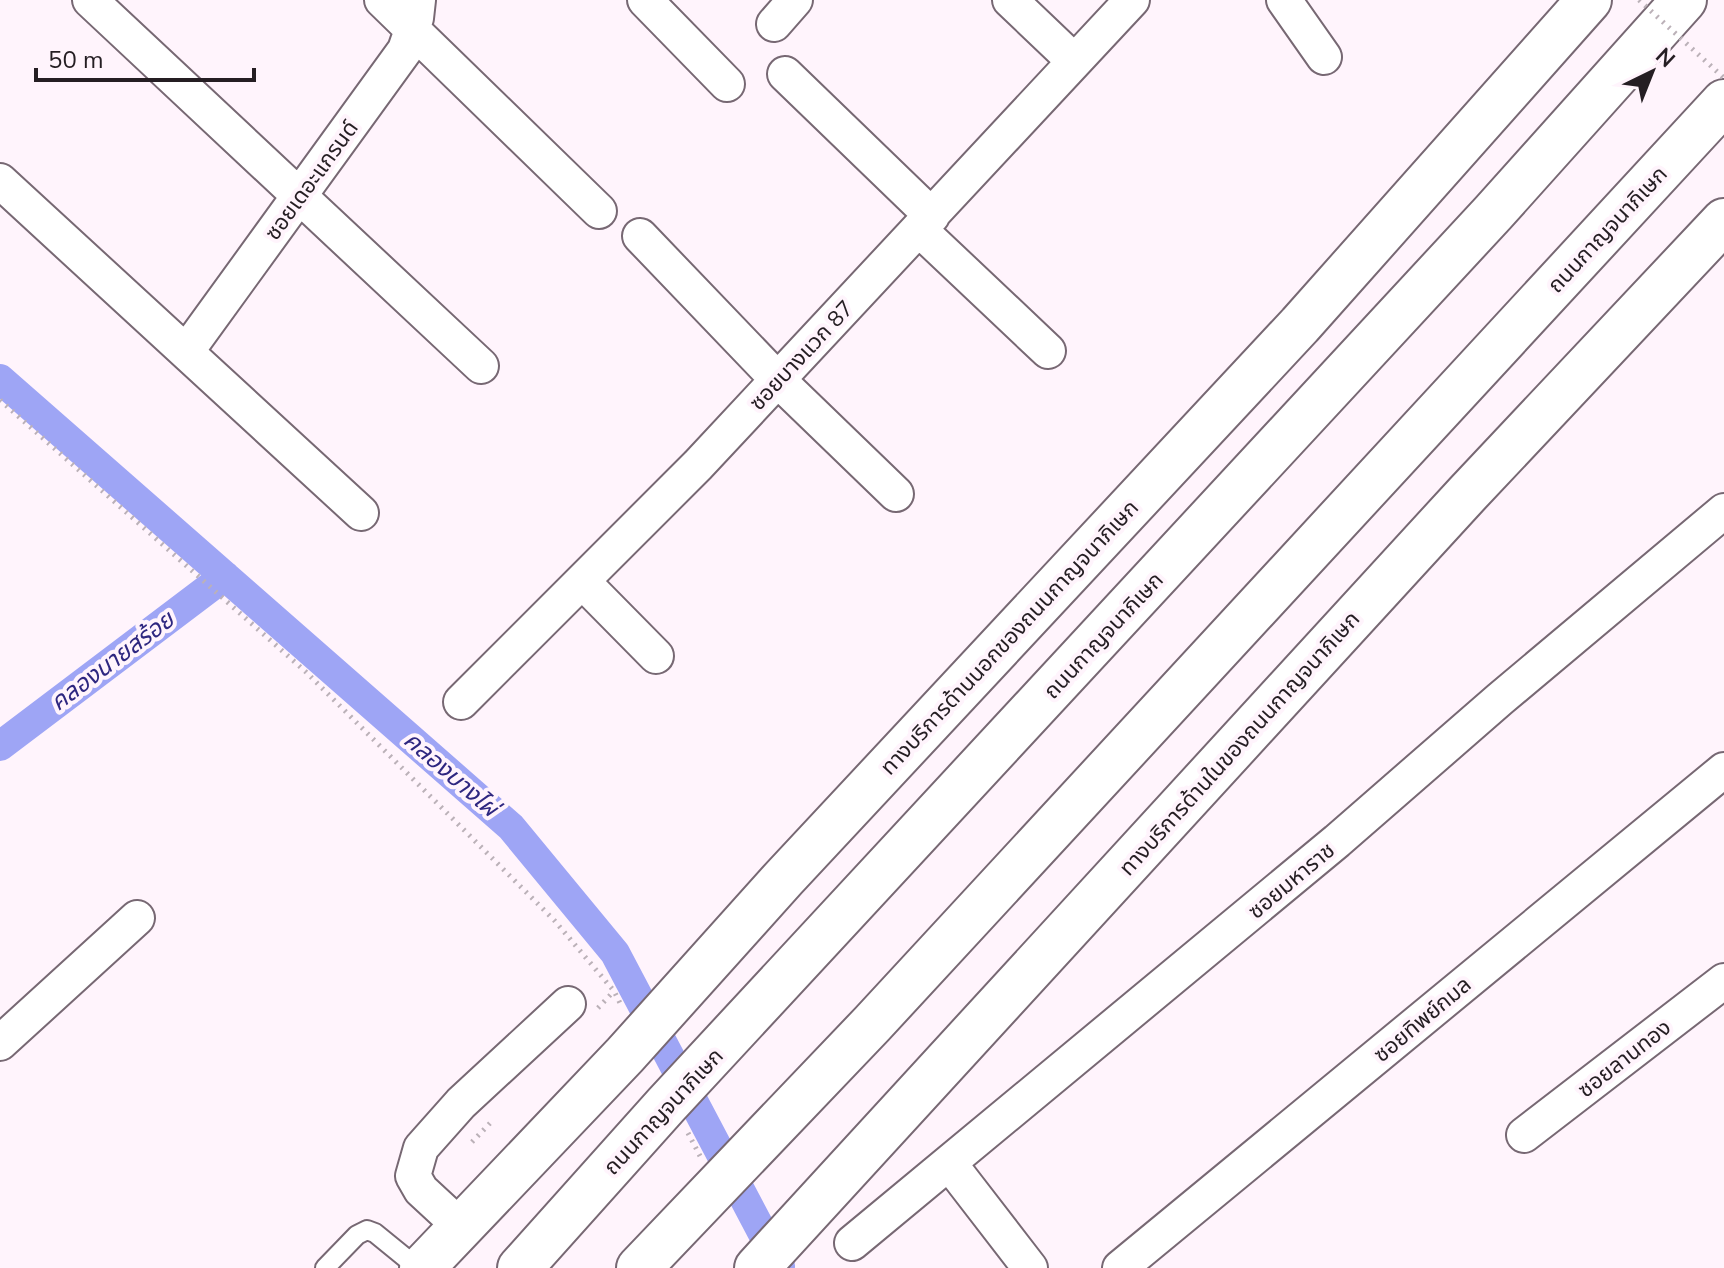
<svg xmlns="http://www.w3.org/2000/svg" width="1724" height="1268" viewBox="0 0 1724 1268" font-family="'Nunito Sans','Noto Sans Thai',sans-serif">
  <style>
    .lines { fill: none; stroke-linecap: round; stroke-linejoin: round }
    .canal { stroke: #9ea5f5; stroke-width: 30 }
    .lane-casing { stroke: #776873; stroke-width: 22 }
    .street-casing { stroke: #776873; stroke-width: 38 }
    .secondary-casing { stroke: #776873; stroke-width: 48 }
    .highway-casing { stroke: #776873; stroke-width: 48 }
    .path { stroke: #bbb1b8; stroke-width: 5; stroke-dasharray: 2 6; stroke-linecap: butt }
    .lane { stroke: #fff; stroke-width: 18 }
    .street { stroke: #fff; stroke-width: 34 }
    .secondary { stroke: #fff; stroke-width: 44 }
    .highway { stroke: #fff; stroke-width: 44 }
    .path-bridge { stroke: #bbb1b8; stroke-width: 5; stroke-dasharray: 2 6; stroke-linecap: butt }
    .labels { text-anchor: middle; stroke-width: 8; stroke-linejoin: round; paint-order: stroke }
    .street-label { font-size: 22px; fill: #251e23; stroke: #fff4fc }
    .water-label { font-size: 24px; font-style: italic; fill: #2e2780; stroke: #fff4fc }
  </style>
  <rect width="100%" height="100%" fill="#fff4fc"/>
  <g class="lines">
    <path class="canal" d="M 0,379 L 511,827 L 615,953 L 780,1266
      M 0,746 L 225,576"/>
    <defs>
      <path id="lane" d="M 325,1268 L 357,1235 L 367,1230 L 375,1233 L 418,1268"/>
      <path id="street" d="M 90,0 L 481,366
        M 382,0 L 599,211
        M 645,0 L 727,84
        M 1010,0 L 1074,61
        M 1284,0 L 1324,57
        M 774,24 L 795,0
        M 785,74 L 932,216
        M 0,181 L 361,513
        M 920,230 L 1048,351
        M 640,236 L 778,380 L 896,494
        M 186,352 L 405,50 L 416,18 L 418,0
        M 582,581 L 656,656
        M 461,702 L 698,465 L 1132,0
        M 0,1043 L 137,918
        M 1524,1135 L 1724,981
        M 949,1163 L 1030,1268
        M 461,1227 L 421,1190 L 413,1176 L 421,1148 L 461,1103 L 568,1004
        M 852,1243 L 1337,841 L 1500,699 L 1724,511
        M 1120,1268 L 1724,770"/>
      <path id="secondary" d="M 422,1268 L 625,1055 L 784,878 L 1300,325 L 1589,0
        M 757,1268 L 1467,494 L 1724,221"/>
      <path id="highway" d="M 520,1268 L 666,1105 L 1493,213 L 1684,0
        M 639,1268 L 872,1024 L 1724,102"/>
    </defs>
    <use href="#lane" class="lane-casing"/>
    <use href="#street" class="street-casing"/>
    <use href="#secondary" class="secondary-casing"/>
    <use href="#highway" class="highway-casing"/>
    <path class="path" d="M 0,400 L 306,672 L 554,920 L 614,991 L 622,1007
      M 598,1008 L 614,991
      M 688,1133 L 700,1156
      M 472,1142 L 493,1120"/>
    <use href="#lane" class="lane"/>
    <use href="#street" class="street"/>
    <use href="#secondary" class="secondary"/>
    <use href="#highway" class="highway"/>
    <path class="path-bridge" d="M 1639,0 L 1724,78"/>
  </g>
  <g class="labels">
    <g class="street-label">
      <text transform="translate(311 180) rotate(-54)" y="8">ซอยเดอะแกรนด์</text>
      <text transform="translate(1607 229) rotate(-47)" y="8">ถนนกาญจนาภิเษก</text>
      <text transform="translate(801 355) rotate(-47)" y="8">ซอยบางแวก 87</text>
      <text transform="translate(1103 635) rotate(-47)" y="8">ถนนกาญจนาภิเษก</text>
      <text transform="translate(1009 637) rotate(-47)" y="8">ทางบริการด้านนอกของถนนกาญจนาภิเษก</text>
      <text transform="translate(1239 743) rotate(-48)" y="8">ทางบริการด้านในของถนนกาญจนาภิเษก</text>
      <text transform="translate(1291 880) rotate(-40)" y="8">ซอยมหาราช</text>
      <text transform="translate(1422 1019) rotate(-40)" y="8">ซอยทิพย์กมล</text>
      <text transform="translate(1624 1058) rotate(-38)" y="8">ซอยลานทอง</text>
      <text transform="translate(663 1111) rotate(-47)" y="8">ถนนกาญจนาภิเษก</text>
    </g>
    <g class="water-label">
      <text transform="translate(112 661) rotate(-37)" y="8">คลองนายสร้อย</text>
      <text transform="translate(451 774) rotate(41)" y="8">คลองบางไผ่</text>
    </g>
  </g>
  <g transform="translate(1652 72) rotate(43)" stroke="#fff4fc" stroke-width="6" paint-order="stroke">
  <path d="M0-6L14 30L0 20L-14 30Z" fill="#251e23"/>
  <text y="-12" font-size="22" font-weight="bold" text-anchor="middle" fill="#251e23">N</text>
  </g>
  <path d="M36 68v12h218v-12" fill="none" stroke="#251e23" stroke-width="4"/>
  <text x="48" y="68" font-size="24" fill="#251e23" stroke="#fff4fc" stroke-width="6" paint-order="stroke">50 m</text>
</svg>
